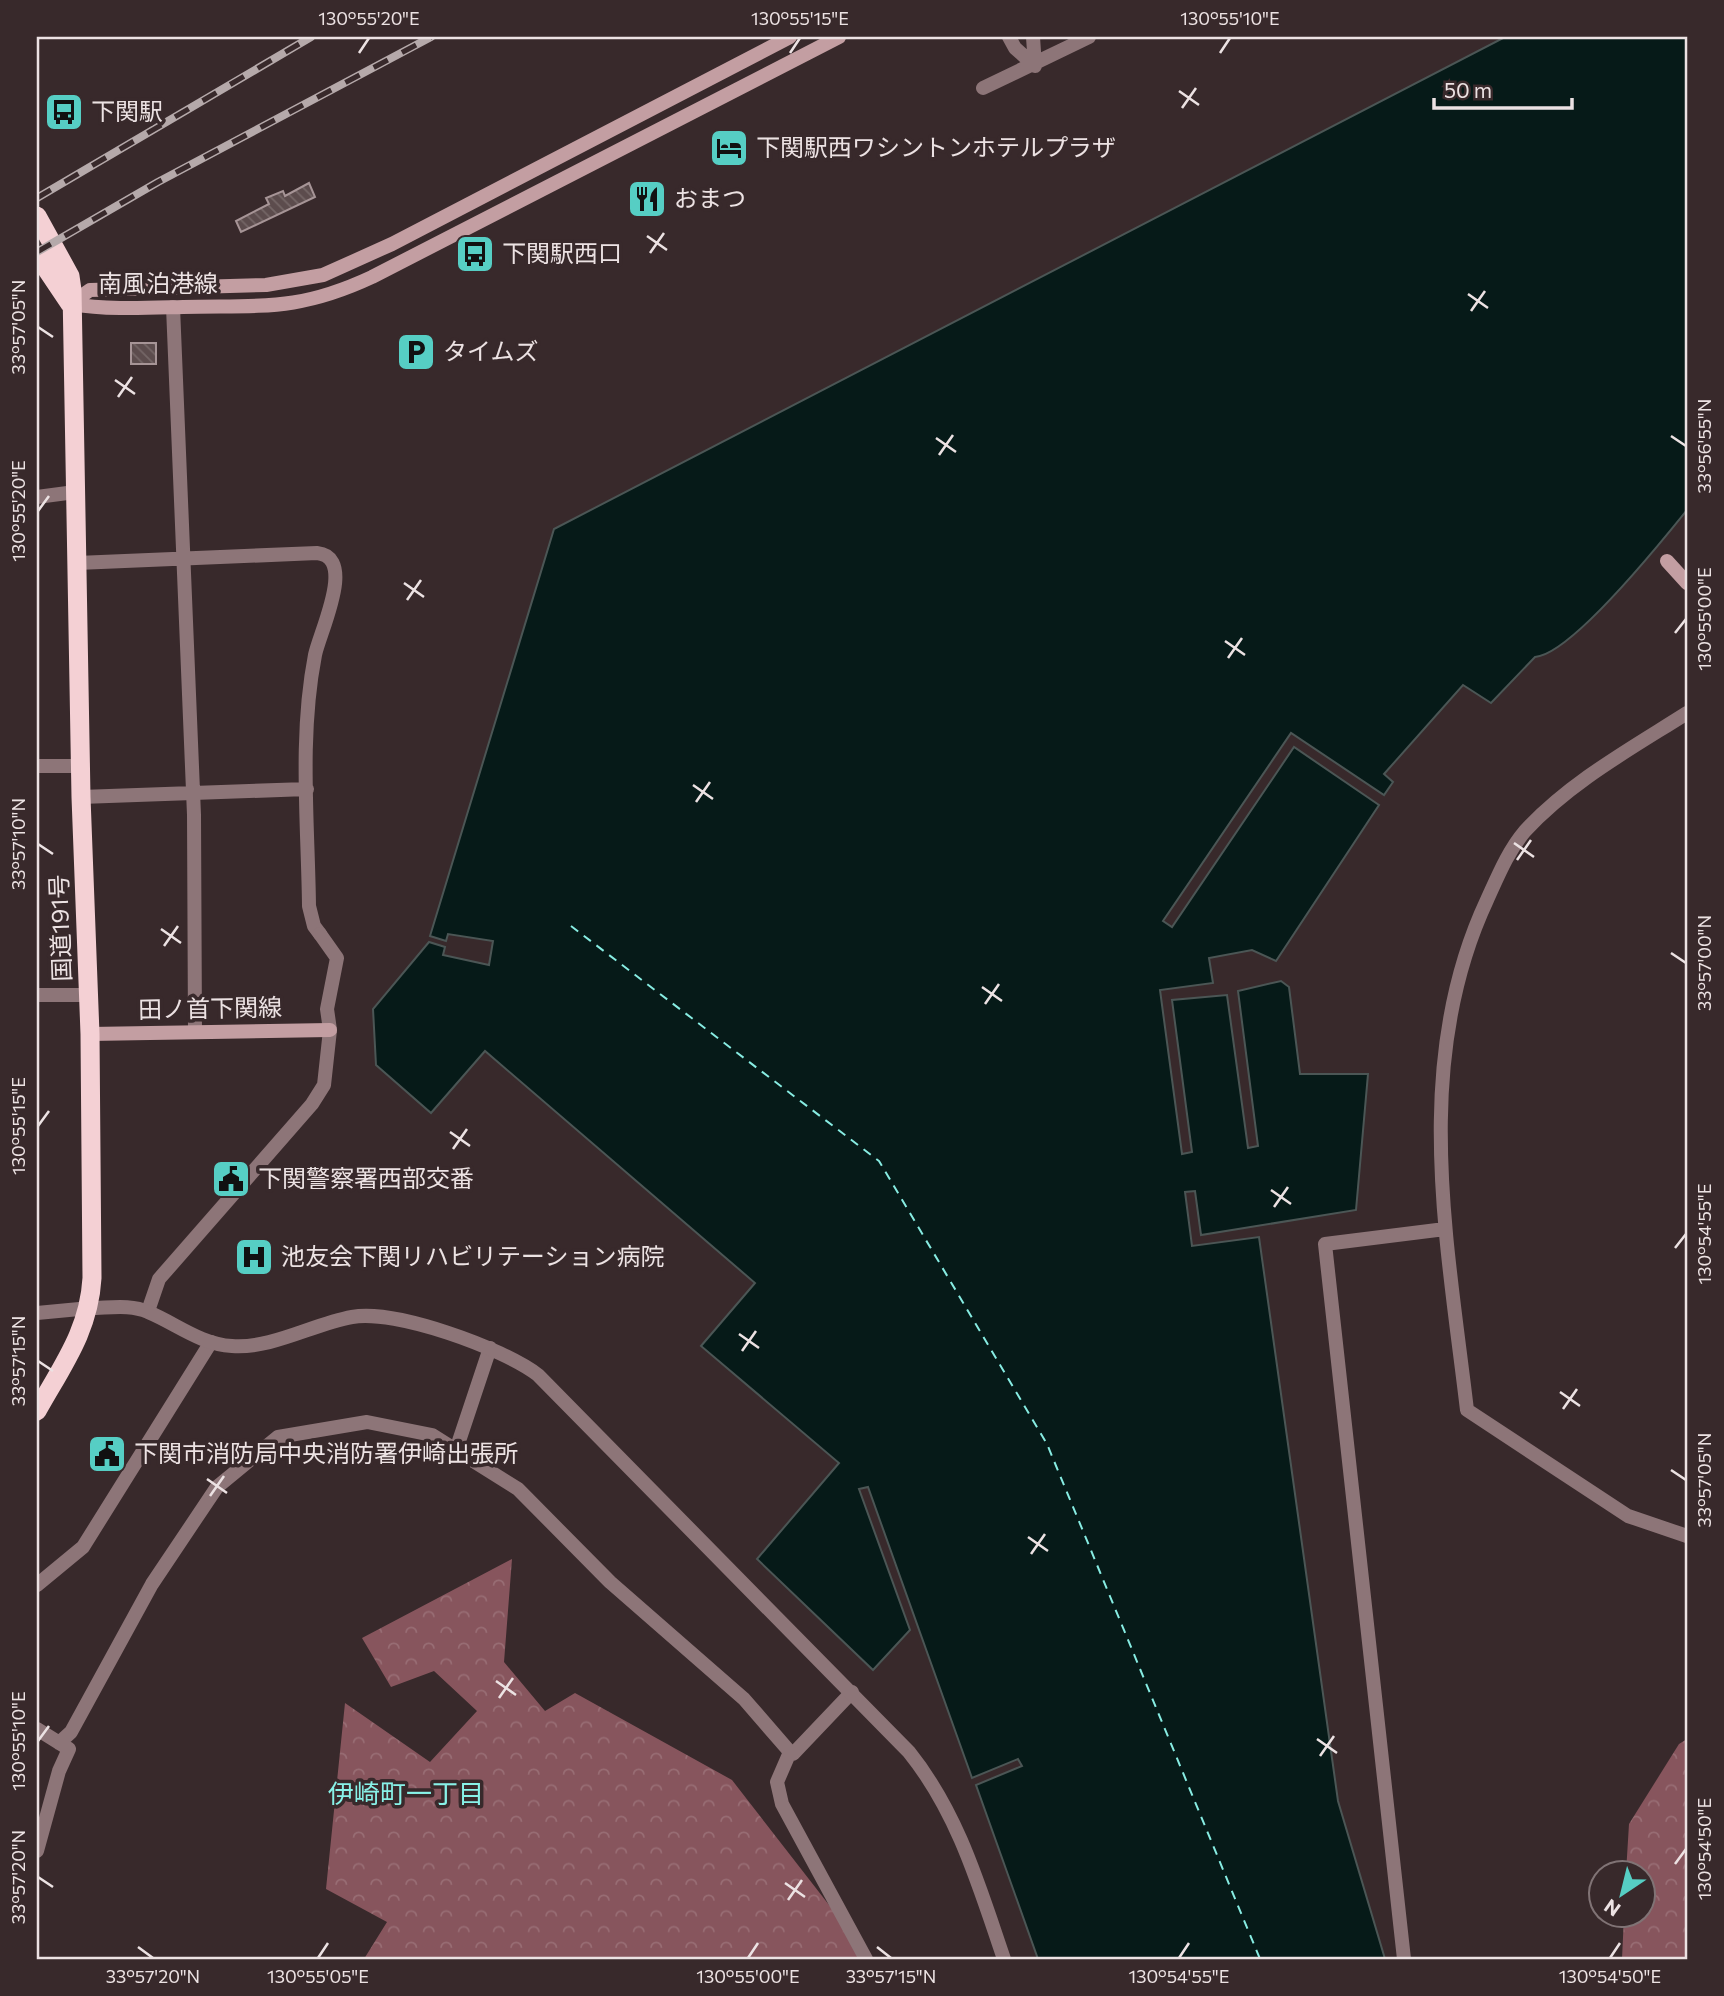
<svg xmlns="http://www.w3.org/2000/svg" width="1724" height="1996" viewBox="0 0 1724 1996" font-family="Commissioner,'Noto Sans JP',sans-serif">
  <style>
    .forest { fill: url(#forest-crowns) }
    .water { fill: #061a18; stroke: #4b5655; stroke-width: 2 }
    .lines { fill: none; stroke-linecap: round; stroke-linejoin: round }
    .ferry { stroke: #87ece2; stroke-width: 2; stroke-dasharray: 9 7; stroke-linecap: butt }
    .building { fill: url(#building-back-hatch); stroke: #a69496; stroke-width: 2 }
    .minor { stroke: #8d7578; stroke-width: 14 }
    .tertiary { stroke: #8d7578; stroke-width: 14 }
    .secondary { stroke: #c39ea2; stroke-width: 14 }
    .trunk { stroke: #f4d0d4; stroke-width: 19 }
    .rail-casing { stroke: #b5a9aa; stroke-width: 8 }
    .rail { stroke: #38292b; stroke-width: 5; stroke-dasharray: 16; stroke-linecap: butt }
    .ticks { fill: none; stroke: #ece2e3; stroke-width: 2.5 }
    .labels { text-anchor: middle; stroke-width: 7; stroke-linejoin: round; paint-order: stroke }
    .poi-label { font-size: 24px; fill: #ece2e3; stroke: #38292b; text-anchor: start }
    .street-label { font-size: 24px; fill: #ece2e3; stroke: #38292b }
    .neighbourhood-label { font-size: 26px; fill: #88f2e8; stroke: #38292b }
    .neatline { fill: none; stroke: #ece2e3; stroke-width: 2.5 }
    .ticks-label { font-size: 18px; text-anchor: middle; fill: #ece2e3 }
  </style>
  <defs>
    <pattern id="forest-crowns" width="20" height="18" patternUnits="userSpaceOnUse" patternTransform="scale(1.75)"><rect width="20" height="18" fill="#87555d"/><path d="M2 6a3 3 0 1 1 6 0M12 15a3 3 0 1 1 6 0" fill="none" stroke="#986d74"/></pattern>
    <pattern id="building-back-hatch" width="6" height="6" patternUnits="userSpaceOnUse" patternTransform="scale(1.75)"><rect width="6" height="6" fill="#5c4c4d"/><path d="M-1 5l2 2M0 0l6 6M5-1l2 2" fill="none" stroke="#746666"/></pattern>
  </defs>
  <rect width="100%" height="100%" fill="#38292b"/>
  <path class="forest" d="M 512,1559 L 504,1662 L 545,1711 L 575,1693 L 732,1780 L 871,1959 L 364,1959 L 387,1922 L 326,1889 L 345,1703 L 430,1762 L 477,1711 L 434,1671 L 391,1687 L 362,1638 Z
    M 1687,1739 L 1687,1959 L 1622,1959 L 1624,1916 L 1644,1916 L 1644,1874 L 1626,1873 L 1629,1824 L 1679,1744 Z"/>
  <path class="water" d="M 1505,37 L 1687,37 L 1687,510 C 1662,541 1572,654 1535,657 L 1491,703 L 1463,685 L 1384,774 L 1393,782 L 1384,795 L 1291,733 L 1163,921 L 1172,927 L 1294,747 L 1379,805 L 1276,961 L 1252,950 L 1209,958 L 1213,983 L 1160,990 L 1182,1154 L 1192,1152 L 1172,1000 L 1227,995 L 1248,1148 L 1258,1146 L 1238,991 L 1281,981 L 1289,987 L 1300,1074 L 1368,1074 L 1356,1210 L 1201,1235 L 1195,1191 L 1185,1192 L 1192,1246 L 1259,1237 L 1338,1801 L 1385,1959 L 1038,1959 L 976,1785 L 1022,1766 L 1018,1759 L 972,1778 L 868,1487 L 859,1489 L 910,1630 L 873,1670 L 757,1559 L 839,1463 L 701,1346 L 755,1283 L 485,1051 L 431,1113 L 376,1065 L 373,1009 L 429,942 L 445,947 L 443,955 L 489,965 L 493,941 L 448,934 L 446,941 L 430,936 L 554,529 Z"/>
  <g class="lines">
    <path class="ferry" d="M 571,926 L 879,1161 L 1047,1444 L 1260,1959"/>
  </g>
  <path class="building" d="M 309,183 L 315,197 L 241,232 L 236,221 L 269,204 L 266,198 L 283,191 L 285,196 Z
    M 131,343 L 156,343 L 156,364 L 131,364 Z"/>
  <g class="lines">
    <path class="minor" d="M 173,307 L 194,815 L 195,1032
      M 37,497 L 75,492
      M 77,563 L 317,553 C 357,557 320,631 315,655 C 299,737 308,823 309,906 L 314,926 L 320,934
      M 1687,713 C 1632,748 1570,782 1525,831 C 1508,851 1498,876 1487,900 C 1411,1062 1447,1240 1467,1410 L 1628,1516 L 1687,1536
      M 37,766 L 80,766
      M 81,797 L 307,789
      M 148,1311 L 159,1279 L 312,1104 L 324,1085 L 330,1030
      M 37,1313 L 90,1308
      M 456,1450 L 490,1348
      M 37,1585 L 83,1547 L 211,1342
      M 37,1729 L 69,1749 L 59,1771 L 37,1851
      M 59,1743 L 71,1732 L 152,1584 L 217,1487 L 278,1437 L 367,1422 L 432,1435 L 518,1489 L 610,1582 L 744,1699 L 790,1752 L 777,1782 L 782,1804 L 866,1959
      M 793,1754 L 852,1692
      M 1404,1959 L 1325,1244 L 1445,1229"/>
    <path class="tertiary" d="M 1009,37 L 1015,48 L 1035,66
      M 1033,37 L 1035,66
      M 983,88 L 1089,37
      M 320,934 L 337,958 L 327,1009 L 330,1030
      M 37,995 L 88,995
      M 90,1308 C 109,1308 131,1304 148,1312 C 177,1324 200,1344 232,1346 C 272,1349 313,1324 352,1317 C 395,1309 503,1348 538,1375 L 909,1752 C 958,1813 979,1886 1004,1959"/>
    <path class="secondary" d="M 70,304 C 108,310 145,308 183,307 C 261,305 297,312 372,277 L 839,37
      M 70,304 L 90,290 L 266,285 L 323,275 L 392,244 L 790,37
      M 1667,561 L 1687,583
      M 90,1034 L 330,1030"/>
    <path class="trunk" d="M 37,216 L 70,276 L 72,290 L 81,797 L 90,1034 L 92,1278 C 89,1331 62,1366 37,1411
      M 37,255 L 70,304"/>
    <defs>
      <path id="rail" d="M 37,198 L 311,37
        M 37,252 L 158,182 L 431,37"/>
    </defs>
    <use href="#rail" class="rail-casing"/>
    <use href="#rail" class="rail"/>
  </g>
  <path class="ticks" d="M 359,53 L 369,38M 790,53 L 800,38M 1220,53 L 1230,38M 1179,91 L 1199,105M 1182,108 L 1196,88M 647,236 L 667,250M 650,253 L 664,233M 1468,294 L 1488,308M 1471,311 L 1485,291M 38,327 L 53,337M 115,380 L 135,394M 118,397 L 132,377M 1671,436 L 1686,446M 936,438 L 956,452M 939,455 L 953,435M 38,511 L 49,496M 404,583 L 424,597M 407,600 L 421,580M 1675,633 L 1686,619M 1225,641 L 1245,655M 1228,658 L 1242,638M 693,785 L 713,799M 696,802 L 710,782M 1514,843 L 1534,857M 38,844 L 53,854M 1517,860 L 1531,840M 161,929 L 181,943M 164,946 L 178,926M 1671,953 L 1686,963M 982,987 L 1002,1001M 985,1004 L 999,984M 38,1126 L 49,1111M 450,1132 L 470,1146M 453,1149 L 467,1129M 1271,1190 L 1291,1204M 1274,1207 L 1288,1187M 1675,1248 L 1686,1234M 739,1334 L 759,1348M 742,1351 L 756,1331M 38,1361 L 53,1371M 1560,1392 L 1580,1406M 1563,1409 L 1577,1389M 1671,1470 L 1686,1480M 207,1479 L 227,1493M 210,1496 L 224,1476M 1028,1537 L 1048,1551M 1031,1554 L 1045,1534M 496,1681 L 516,1695M 499,1698 L 513,1678M 1317,1739 L 1337,1753M 38,1741 L 49,1726M 1320,1756 L 1334,1736M 1675,1864 L 1686,1849M 38,1877 L 53,1887M 785,1883 L 805,1897M 788,1900 L 802,1880M 138,1947 L 153,1958M 877,1947 L 891,1958M 318,1958 L 328,1943M 748,1958 L 758,1943M 1179,1958 L 1189,1943M 1610,1958 L 1620,1943"/>
  <defs>
    <symbol id="bus-square" viewBox="-11 -11 22 22"><rect x="-9" y="-9" width="18" height="18" rx="4" fill="#56cec4" stroke="#38292b"/><path d="M-5-6H5V4H4V6H2V4H-2V6H-4V4H-5ZM-3.5-4V0h7V-4ZM-3.5 1.2v1.5H-2V1.2ZM2 1.2v1.5H3.5V1.2Z" fill="#111"/></symbol>
    <symbol id="hotel-square" viewBox="-11 -11 22 22"><rect x="-9" y="-9" width="18" height="18" rx="4" fill="#56cec4" stroke="#38292b"/><path d="M-6-4.5h1.5V1H6V5H4.5V3h-9V5H-6ZM-4 0a1.8 1.8 0 1 1 3.6 0ZM.5 0V-2.5h3Q6-2.5 6 0Z" fill="#111"/></symbol>
    <symbol id="restaurant-square" viewBox="-11 -11 22 22"><rect x="-9" y="-9" width="18" height="18" rx="4" fill="#56cec4" stroke="#38292b"/><path d="M-5-6h1v4h1v-4h1v4h1v-4h1v5L-1.5 .5V6h-2V.5L-5-1ZM5-6V6H3V1.5H1.5Q1.5-4 5-6Z" fill="#111"/></symbol>
    <symbol id="parking-square" viewBox="-11 -11 22 22"><rect x="-9" y="-9" width="18" height="18" rx="4" fill="#56cec4" stroke="#38292b"/><path d="M-3.5-5.5H1a3.5 3.5 0 0 1 0 7H-1V5.5H-3.5ZM-1-3.4V-.6H.8a1.4 1.4 0 0 0 0-2.8Z" fill="#111"/></symbol>
    <symbol id="civic-square" viewBox="-11 -11 22 22"><rect x="-9" y="-9" width="18" height="18" rx="4" fill="#56cec4" stroke="#38292b"/><path d="M-.6-6.5H3V-4.5H.6V-3L4-1V1h2V6H-6V1h2V-1L-.6-3ZM-1.2 2.5V6h2.4V2.5Z" fill="#111"/></symbol>
    <symbol id="hospital-square" viewBox="-11 -11 22 22"><rect x="-9" y="-9" width="18" height="18" rx="4" fill="#56cec4" stroke="#38292b"/><path d="M-5-5h3v3.5h4V-5h3V5h-3V1.5h-4V5h-3Z" fill="#111"/></symbol>
  </defs>
  <g fill-rule="evenodd">
    <use href="#bus-square" x="42" y="90" width="44" height="44"/>
    <use href="#hotel-square" x="707" y="126" width="44" height="44"/>
    <use href="#restaurant-square" x="625" y="177" width="44" height="44"/>
    <use href="#bus-square" x="453" y="232" width="44" height="44"/>
    <use href="#parking-square" x="394" y="330" width="44" height="44"/>
    <use href="#civic-square" x="209" y="1157" width="44" height="44"/>
    <use href="#hospital-square" x="232" y="1235" width="44" height="44"/>
    <use href="#civic-square" x="85" y="1432" width="44" height="44"/>
  </g>
  <g class="labels">
    <g class="poi-label">
      <text x="91" y="120">下関駅</text>
      <text x="756" y="156">下関駅西ワシントンホテルプラザ</text>
      <text x="674" y="207">おまつ</text>
      <text x="502" y="262">下関駅西口</text>
      <text x="443" y="360">タイムズ</text>
      <text x="258" y="1187">下関警察署西部交番</text>
      <text x="281" y="1265">池友会下関リハビリテーション病院</text>
      <text x="134" y="1462">下関市消防局中央消防署伊崎出張所</text>
    </g>
    <g class="street-label">
      <text x="158" y="292">南風泊港線</text>
      <text transform="translate(61 928) rotate(-92)" y="8">国道191号</text>
      <text transform="translate(210 1009) rotate(-1)" y="8">田ノ首下関線</text>
    </g>
    <g class="neighbourhood-label">
      <text x="406" y="1803">伊崎町一丁目</text>
    </g>
  </g>
  <rect width="1724" height="1996" fill="none" stroke="#38292b" stroke-width="77"/>
  <g transform="translate(1622 1894) rotate(215)"><circle r="33" fill="#38292b" stroke="#807375" stroke-width="2"/>
  <path d="M0-5L12 26L0 18L-12 26Z" fill="#56cec4"/>
  <text y="-10" font-size="19" font-weight="bold" text-anchor="middle" fill="#ece2e3">N</text>
  </g>
  <path d="M1434 98v10h138v-10" fill="none" stroke="#ece2e3" stroke-width="3.5"/>
  <text x="1444" y="98" font-size="21" fill="#ece2e3" stroke="#38292b" stroke-width="5" paint-order="stroke">50 m</text>
  <rect x="38" y="38" width="1648" height="1920" class="neatline"/>
  <g class="ticks-label">
    <text x="369" y="25">130°55'20"E</text>
    <text x="800" y="25">130°55'15"E</text>
    <text x="1230" y="25">130°55'10"E</text>
    <text transform="translate(19 327) rotate(-90)" y="6">33°57'05"N</text>
    <text transform="translate(1705 446) rotate(-90)" y="6">33°56'55"N</text>
    <text transform="translate(19 511) rotate(-90)" y="6">130°55'20"E</text>
    <text transform="translate(1705 619) rotate(-90)" y="6">130°55'00"E</text>
    <text transform="translate(19 844) rotate(-90)" y="6">33°57'10"N</text>
    <text transform="translate(1705 963) rotate(-90)" y="6">33°57'00"N</text>
    <text transform="translate(19 1126) rotate(-90)" y="6">130°55'15"E</text>
    <text transform="translate(1705 1234) rotate(-90)" y="6">130°54'55"E</text>
    <text transform="translate(19 1361) rotate(-90)" y="6">33°57'15"N</text>
    <text transform="translate(1705 1480) rotate(-90)" y="6">33°57'05"N</text>
    <text transform="translate(19 1741) rotate(-90)" y="6">130°55'10"E</text>
    <text transform="translate(1705 1849) rotate(-90)" y="6">130°54'50"E</text>
    <text transform="translate(19 1877) rotate(-90)" y="6">33°57'20"N</text>
    <text x="153" y="1983">33°57'20"N</text>
    <text x="318" y="1983">130°55'05"E</text>
    <text x="748" y="1983">130°55'00"E</text>
    <text x="891" y="1983">33°57'15"N</text>
    <text x="1179" y="1983">130°54'55"E</text>
    <text x="1610" y="1983">130°54'50"E</text>
  </g>
</svg>
